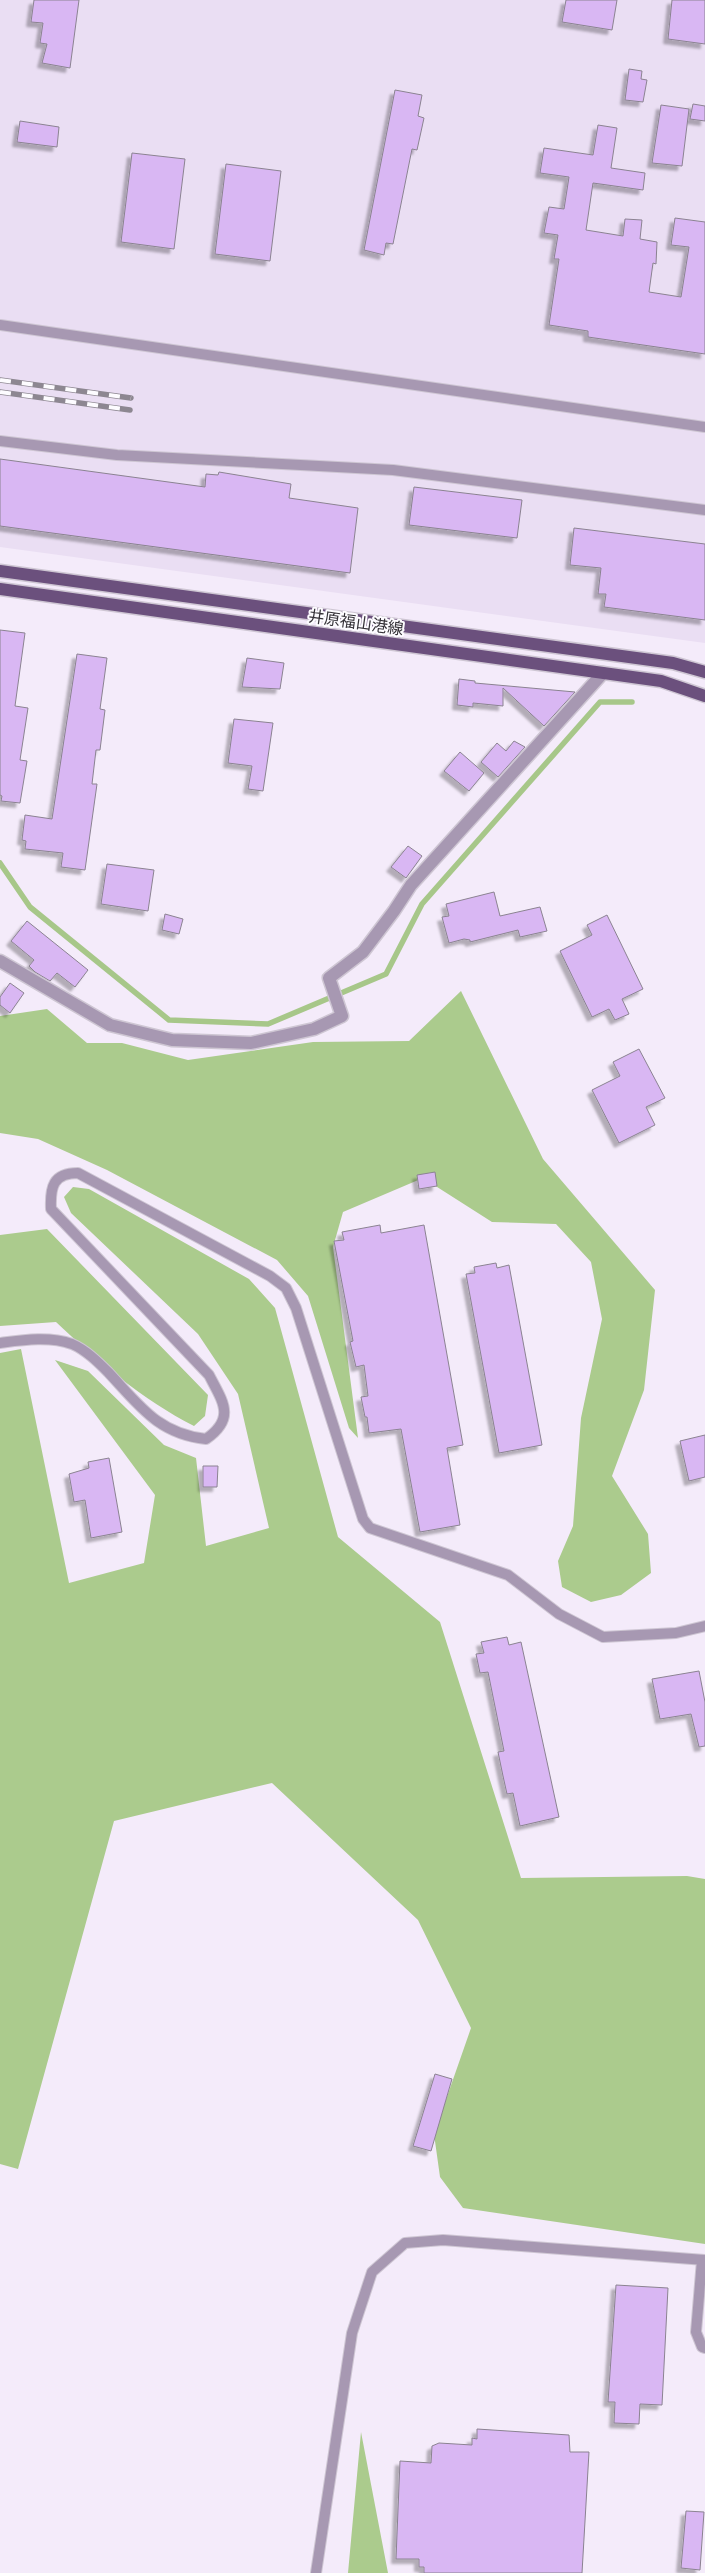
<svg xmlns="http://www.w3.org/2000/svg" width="705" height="2573" viewBox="0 0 705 2573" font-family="Georgia,'Noto Sans JP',serif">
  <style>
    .built { fill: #eadef3 }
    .forest { fill: #abcb8d }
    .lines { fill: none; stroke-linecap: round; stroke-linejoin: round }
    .stream { stroke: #a7c789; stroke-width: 5.5 }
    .building { fill: #d9b7f3; stroke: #8b8391; filter: url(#shadow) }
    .lane-casing { stroke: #cec6d3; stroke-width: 12 }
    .street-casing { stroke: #cec6d3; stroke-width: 15 }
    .primary-casing { stroke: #cec6d3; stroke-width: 15 }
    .lane { stroke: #a798b2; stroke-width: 10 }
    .street { stroke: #a798b2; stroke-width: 12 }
    .primary { stroke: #6b507d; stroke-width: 12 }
    .rail-casing { stroke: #8d8791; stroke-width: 5.5 }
    .rail { stroke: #fdfcff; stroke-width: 4; stroke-dasharray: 11; stroke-linecap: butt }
    .labels { text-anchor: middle; stroke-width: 4; stroke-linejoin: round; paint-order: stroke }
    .street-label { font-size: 16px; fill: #353238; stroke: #fdfcff }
  </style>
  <defs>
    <filter id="shadow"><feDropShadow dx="-4.5" dy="4.5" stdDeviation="1" flood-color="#0004"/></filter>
  </defs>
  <rect width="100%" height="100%" fill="#f4ebfa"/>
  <path class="built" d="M 0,0 L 705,0 L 705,643 L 0,547 Z"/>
  <path class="forest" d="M 461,991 L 543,1159 L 655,1290 L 644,1390 L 612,1476 L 648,1534 L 651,1573 L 621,1595 L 591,1602 L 562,1587 L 558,1561 L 573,1526 L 581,1418 L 602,1319 L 591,1262 L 556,1224 L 492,1222 L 423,1178 L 343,1212 L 333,1247 L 358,1438 L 349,1428 L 308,1296 L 277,1260 L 107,1170 L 38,1139 L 0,1133 L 0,1016 L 47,1009 L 87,1043 L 122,1043 L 188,1060 L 313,1042 L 409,1041 Z
    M 73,1187 L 89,1189 L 249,1279 L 275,1308 L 338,1537 L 440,1622 L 521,1878 L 687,1876 L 705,1879 L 705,2244 L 463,2208 L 440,2177 L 434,2134 L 471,2028 L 418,1920 L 272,1783 L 114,1821 L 18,2169 L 0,2164 L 0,1353 L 21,1349 L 69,1583 L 144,1563 L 155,1495 L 55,1360 L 88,1371 L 164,1445 L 196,1458 L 206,1546 L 269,1528 L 238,1394 L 198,1334 L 71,1213 L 64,1197 Z
    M 47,1229 L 208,1395 L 205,1416 L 194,1426 C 143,1400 97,1361 56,1322 L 0,1326 L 0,1235 Z
    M 361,2432 L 388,2573 L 348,2573 Z"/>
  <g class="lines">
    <path class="stream" d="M 0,863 L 30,907 L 169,1020 L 268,1024 L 386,974 L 422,904 L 600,702 L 632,702"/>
  </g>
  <path class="building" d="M 34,0 L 79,0 L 70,68 L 42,63 L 47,44 L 40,43 L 43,23 L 31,22 Z
    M 566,0 L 617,0 L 612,30 L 562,22 Z
    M 672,0 L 705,0 L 705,44 L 668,39 Z
    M 629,69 L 642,71 L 641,79 L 647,80 L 643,102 L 625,100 Z
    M 395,90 L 422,95 L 418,116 L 424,118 L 417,150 L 412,149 L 393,244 L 386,243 L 384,255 L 364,250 Z
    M 693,104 L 705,106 L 705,121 L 690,119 Z
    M 661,105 L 689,109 L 682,166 L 652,163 Z
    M 20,121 L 59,127 L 57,147 L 17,142 Z
    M 598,125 L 617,128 L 611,168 L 645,173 L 643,190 L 593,183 L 586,230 L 623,236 L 625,219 L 642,220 L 640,239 L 657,242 L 656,264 L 653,263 L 649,292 L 681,297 L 689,247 L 671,245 L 675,218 L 705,222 L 705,354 L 588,337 L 588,331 L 549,325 L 559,259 L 554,259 L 558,235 L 544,233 L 549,207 L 564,209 L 569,177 L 540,173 L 544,148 L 593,155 Z
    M 132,153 L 185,159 L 174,249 L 121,242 Z
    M 226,164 L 281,171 L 270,261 L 215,254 Z
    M 0,459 L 205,487 L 206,474 L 218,475 L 219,472 L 291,484 L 289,498 L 358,508 L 350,573 L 0,526 Z
    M 414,487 L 522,500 L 517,538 L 409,525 Z
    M 574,528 L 705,544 L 705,620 L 604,607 L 606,594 L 598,594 L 601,568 L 570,565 Z
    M 0,630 L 25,633 L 15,706 L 28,708 L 20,760 L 27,761 L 20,803 L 1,801 L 2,796 L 0,795 Z
    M 77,654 L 107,658 L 100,709 L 105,710 L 100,750 L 96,750 L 92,784 L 97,784 L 85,870 L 61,867 L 63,853 L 25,849 L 26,841 L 22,840 L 25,815 L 52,819 Z
    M 247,658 L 284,663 L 280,689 L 242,687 Z
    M 459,679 L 475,681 L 475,683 L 575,692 L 544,726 L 503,688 L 503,706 L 473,703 L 473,707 L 457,705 Z
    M 234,719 L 273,723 L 263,791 L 248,789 L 252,766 L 228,763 Z
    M 514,741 L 525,747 L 498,777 L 481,762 L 497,743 L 506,751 Z
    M 460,752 L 484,773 L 469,791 L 444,771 Z
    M 408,846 L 422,856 L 406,878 L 391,867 Z
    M 107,864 L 154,870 L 148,911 L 101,904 Z
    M 494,892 L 500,916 L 540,907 L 547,931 L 520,937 L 518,930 L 470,942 L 470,940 L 464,939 L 449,943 L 442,917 L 449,916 L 446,904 Z
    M 165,914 L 183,919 L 179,934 L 162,930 Z
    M 607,915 L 643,989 L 622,999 L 629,1014 L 615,1020 L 609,1009 L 592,1017 L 560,951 L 592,935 L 587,925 Z
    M 27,921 L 88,970 L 75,987 L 57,973 L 50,981 L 35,972 L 29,966 L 34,960 L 11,941 Z
    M 10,983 L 24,993 L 10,1013 L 0,1005 L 0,997 Z
    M 639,1049 L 665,1098 L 646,1107 L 655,1125 L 619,1143 L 592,1090 L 620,1076 L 613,1062 Z
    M 435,1172 L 437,1186 L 419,1189 L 417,1175 Z
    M 380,1225 L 381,1233 L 424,1225 L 463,1445 L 447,1448 L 460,1525 L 420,1532 L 401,1429 L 369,1433 L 367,1417 L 365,1417 L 361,1397 L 368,1396 L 364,1365 L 356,1367 L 350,1342 L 353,1341 L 334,1241 L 344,1240 L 342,1232 Z
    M 496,1263 L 497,1268 L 509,1265 L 542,1445 L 499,1453 L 466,1274 L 475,1273 L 474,1267 Z
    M 705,1435 L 705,1477 L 689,1481 L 680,1441 Z
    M 109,1458 L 122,1532 L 91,1538 L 85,1500 L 74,1502 L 69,1474 L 89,1468 L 88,1462 Z
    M 203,1466 L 218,1466 L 217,1487 L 203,1487 Z
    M 507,1637 L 509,1645 L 521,1642 L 559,1817 L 520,1826 L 513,1793 L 507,1794 L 503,1776 L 498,1752 L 504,1751 L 488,1672 L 480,1673 L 476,1654 L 484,1653 L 481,1642 Z
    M 699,1671 L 705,1702 L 705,1746 L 699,1747 L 691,1714 L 660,1719 L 652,1679 Z
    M 435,2074 L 452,2079 L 431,2151 L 413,2146 Z
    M 616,2285 L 668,2288 L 662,2405 L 640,2404 L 639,2424 L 614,2423 L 615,2402 L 608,2402 Z
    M 477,2429 L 569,2435 L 570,2452 L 589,2452 L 582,2573 L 424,2573 L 424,2567 L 419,2567 L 419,2559 L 396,2559 L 400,2461 L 431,2463 L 432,2446 L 439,2443 L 472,2445 L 472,2438 L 477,2439 Z
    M 686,2511 L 704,2512 L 700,2570 L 681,2568 Z"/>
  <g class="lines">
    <defs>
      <path id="lane" d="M 0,325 L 705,427
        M 0,441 L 117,455 L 393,470 L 705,510
        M 0,1343 C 23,1340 49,1336 72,1344 C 86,1350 98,1362 108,1372 C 139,1405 158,1434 206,1439 C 236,1418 223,1402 209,1375 L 51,1209 C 50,1187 53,1173 78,1173 L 270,1276 L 286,1288 L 296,1308 L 363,1519 L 370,1528 L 508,1575 L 559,1614 L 603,1637 L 676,1633 L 705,1626
        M 702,2260 L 696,2332 L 702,2347 L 705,2348
        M 316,2573 L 352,2333 L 372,2272 L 405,2243 L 443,2240 L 705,2260"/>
      <path id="street" d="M 0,961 L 110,1025 L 172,1040 L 251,1043 L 314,1029 L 342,1016 L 329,978 L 363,952 L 394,911 L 411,885 L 603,673"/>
      <path id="primary" d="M 0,571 L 673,663 L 705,672
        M 0,589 L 661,681 L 705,696"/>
    </defs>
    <use href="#lane" class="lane-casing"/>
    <use href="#street" class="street-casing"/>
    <use href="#primary" class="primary-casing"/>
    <use href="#lane" class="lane"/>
    <use href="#street" class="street"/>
    <use href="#primary" class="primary"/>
    <defs>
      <path id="rail" d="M 0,380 L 131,398
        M 0,392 L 130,410"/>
    </defs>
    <use href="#rail" class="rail-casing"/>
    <use href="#rail" class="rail"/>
  </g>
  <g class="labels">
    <g class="street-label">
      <text transform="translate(356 622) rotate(8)" y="6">井原福山港線</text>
    </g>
  </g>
</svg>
